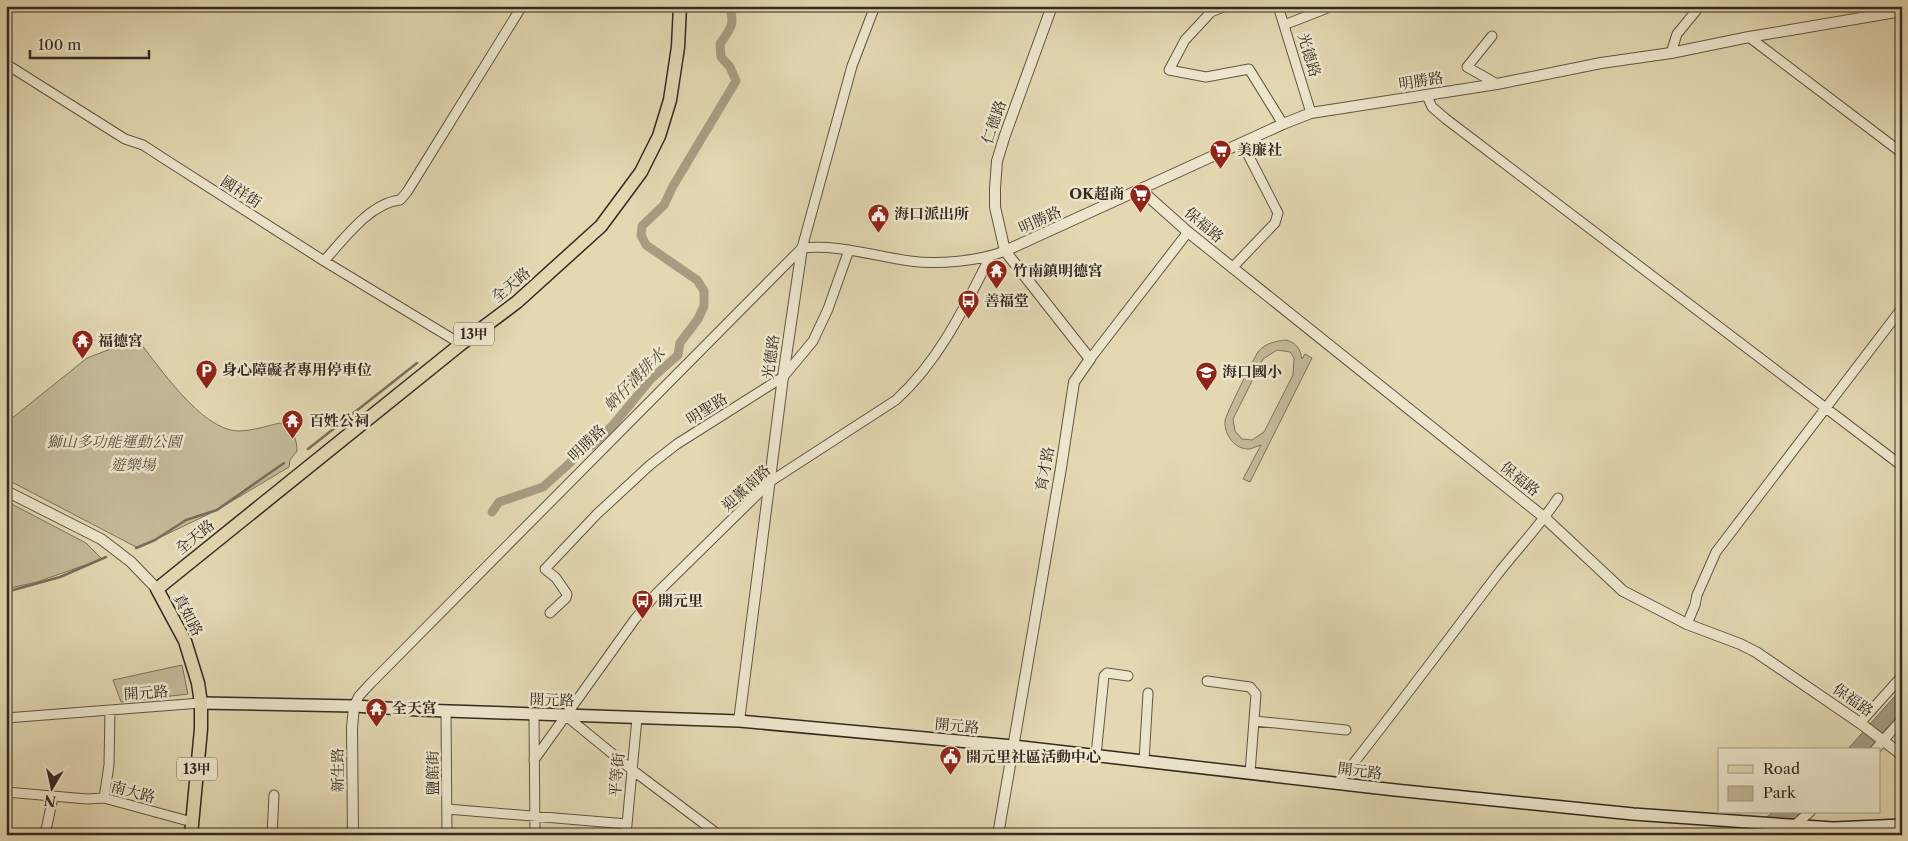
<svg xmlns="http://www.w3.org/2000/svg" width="1908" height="841" viewBox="0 0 1908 841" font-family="'Libre Caslon Text','Noto Serif TC',serif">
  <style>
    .green { fill: #c5ba99; stroke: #7c725d; fill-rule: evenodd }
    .water { fill: #a79c81; stroke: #796e5b }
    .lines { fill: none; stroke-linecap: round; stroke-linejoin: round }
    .stream { stroke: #796e5b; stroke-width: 2.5 }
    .canal { stroke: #a79c81; stroke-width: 9 }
    .minor-casing { stroke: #5f5545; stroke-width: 11 }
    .tertiary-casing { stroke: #5f5545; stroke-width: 12 }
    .secondary-casing { stroke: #332921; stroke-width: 14 }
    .primary-casing { stroke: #332921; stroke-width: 15 }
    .minor { stroke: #ede6cd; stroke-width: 9 }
    .tertiary { stroke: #ede6cd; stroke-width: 10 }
    .secondary { stroke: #ede6cd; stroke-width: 11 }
    .primary { stroke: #e3d8b2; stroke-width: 12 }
    .labels { text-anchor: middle; stroke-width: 5; stroke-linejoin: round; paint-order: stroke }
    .shield { fill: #ede6cd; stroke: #6b6255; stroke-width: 1 }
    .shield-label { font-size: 14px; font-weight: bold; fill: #332921 }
    .street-label { font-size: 15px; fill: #332921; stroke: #ede6cd }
    .poi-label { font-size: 15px; font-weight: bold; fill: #332921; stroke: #ede6cd; text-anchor: start }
    .park-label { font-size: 15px; font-style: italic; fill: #584d3f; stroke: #ede6cd }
    .water-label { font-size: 16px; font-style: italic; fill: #564c3e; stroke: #ede6cd }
  </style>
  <rect width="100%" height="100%" fill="#e3d8b2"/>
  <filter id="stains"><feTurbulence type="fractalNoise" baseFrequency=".004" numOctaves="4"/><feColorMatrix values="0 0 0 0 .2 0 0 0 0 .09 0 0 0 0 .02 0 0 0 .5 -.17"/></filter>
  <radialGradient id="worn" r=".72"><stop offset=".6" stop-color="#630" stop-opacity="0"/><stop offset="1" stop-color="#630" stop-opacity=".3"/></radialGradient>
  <path class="green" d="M 137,339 C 159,366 201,430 238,431 C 251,431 267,426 280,423 C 292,428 297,438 297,451 L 290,460 L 289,467 L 217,510 L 138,548 L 6,479 L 6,423 L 87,358 Z
    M 1286,340 C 1297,343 1300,349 1302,359 L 1305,354 L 1312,358 L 1250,482 L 1243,479 L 1261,445 C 1257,446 1254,448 1250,449 C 1235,450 1224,435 1225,421 C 1225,416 1254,358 1258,352 C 1265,343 1276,341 1286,340 ZM 1277,350 L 1290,352 L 1294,358 L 1293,375 L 1264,432 L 1252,440 L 1242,439 L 1235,431 L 1233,419 L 1263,359 Z
    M 6,501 L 86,543 L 102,559 L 37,582 L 6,589 Z
    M 182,665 L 188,694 L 121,702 L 113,680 Z"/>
  <path class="water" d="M 1902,688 L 1902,711 L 1868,750 L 1847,750 Z
    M 1773,812 L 1804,812 L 1774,835 L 1744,835 Z"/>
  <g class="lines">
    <path class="stream" d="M 308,449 L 417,363
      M 136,548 L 155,540 L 186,520 L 217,510 L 284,463
      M 6,592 L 60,577 L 106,557"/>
    <path class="canal" d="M 492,512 L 499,502 L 543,487 L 570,463 L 578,452 L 591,446 L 613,425 L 651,379 L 678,355 L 680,343 L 698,319 L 704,306 L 704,291 L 697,280 L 646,245 L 641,235 L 642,226 L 664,205 L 673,186 L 736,81 L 730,67 L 721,57 L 720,44 C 730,29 736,25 729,6"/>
    <defs>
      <path id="minor" d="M 1226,6 L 1211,12 L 1185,40 L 1169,70 L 1206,77 L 1249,69 L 1283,124
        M 1278,6 L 1311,113
        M 1284,25 L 1330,7
        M 1492,36 L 1467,67 L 1497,84
        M 1749,37 L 1902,153
        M 1671,53 L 1677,34 L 1700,6
        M 6,64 L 125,139 L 143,145 L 163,158 L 324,261 L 461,344
        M 1427,96 L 1432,107 L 1446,119 L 1902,466
        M 802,248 L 852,66 L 875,6
        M 324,261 C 344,239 370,203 400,200 L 407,192 L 522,6
        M 1232,268 L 1275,223 L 1278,213 L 1242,143
        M 1090,359 L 1188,232
        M 550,613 L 566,598 L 567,594 L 556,578 L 545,569 L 597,514 L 650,465 L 677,444 L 783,377 L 813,341 L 828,309 L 849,250
        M 1687,624 L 1695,605 L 1697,595 L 1716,552 L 1902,308
        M 1207,681 L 1250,687 L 1256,694 L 1250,773
        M 354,706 L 359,696 L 371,683 L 802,248 C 838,244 874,256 910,261 C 938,265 979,261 1005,251
        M 446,711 L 447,835
        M 534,715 L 535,835
        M 565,715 L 631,769 L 719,835
        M 6,718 L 201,703
        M 1254,721 L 1346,730
        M 1860,723 L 1902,676
        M 1875,750 L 1902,719
        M 1096,755 L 1104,676 L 1107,673 L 1128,676
        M 534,760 L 635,619 L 657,593 L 771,481 L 896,400 C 939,361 964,308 990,257
        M 1144,761 L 1148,693
        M 1338,783 C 1392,715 1444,645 1497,575 C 1517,549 1540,526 1558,498
        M 6,792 L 87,799 L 104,798 L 192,822
        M 104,798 L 109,765 L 110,710
        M 447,809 L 627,824
        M 45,835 L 53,797
        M 272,835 L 274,795
        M 626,835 L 637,718
        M 1783,835 L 1810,812"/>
      <path id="tertiary" d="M 1141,190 L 1188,232 L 1545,518 L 1623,591 L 1687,624 L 1740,644 L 1756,652 L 1860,723 L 1902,755
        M 1005,251 L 1283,124 L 1311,113 L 1497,84 L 1601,63 L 1671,53 L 1749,37 L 1902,11
        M 6,491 L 101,539 L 131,562 L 157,589
        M 739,721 L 783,377 L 802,248
        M 353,835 L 352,728 L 354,706
        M 998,835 L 1061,468 L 1074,382 L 1090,359 L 1005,251 L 995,207 L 995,188 L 997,161 L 1005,135 L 1052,6"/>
      <path id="secondary" d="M 201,703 L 354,706 L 419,710 L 739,721 L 1013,746 L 1395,790 L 1633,814 L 1833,828 L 1902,825"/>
      <path id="primary" d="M 191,835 L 201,729 L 201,703 L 198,683 L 185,641 L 157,589 L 461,344 L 517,302 L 601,226 L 641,172 L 659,136 L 670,100 L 678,47 L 680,6"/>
    </defs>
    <use href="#minor" class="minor-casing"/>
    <use href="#tertiary" class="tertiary-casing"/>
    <use href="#secondary" class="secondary-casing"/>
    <use href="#primary" class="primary-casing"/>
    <use href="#minor" class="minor"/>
    <use href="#tertiary" class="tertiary"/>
    <use href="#secondary" class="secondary"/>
    <use href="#primary" class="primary"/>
  </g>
  <defs>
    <symbol id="supermarket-pin" viewBox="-11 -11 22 30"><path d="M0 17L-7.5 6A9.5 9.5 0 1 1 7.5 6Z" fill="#8f2418" stroke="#ede6cd"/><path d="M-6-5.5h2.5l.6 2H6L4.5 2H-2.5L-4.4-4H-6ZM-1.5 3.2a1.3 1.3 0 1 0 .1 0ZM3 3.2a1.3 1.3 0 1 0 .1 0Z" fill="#fff"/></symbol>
    <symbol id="civic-pin" viewBox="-11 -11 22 30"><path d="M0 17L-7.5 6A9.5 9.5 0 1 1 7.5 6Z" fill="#8f2418" stroke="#ede6cd"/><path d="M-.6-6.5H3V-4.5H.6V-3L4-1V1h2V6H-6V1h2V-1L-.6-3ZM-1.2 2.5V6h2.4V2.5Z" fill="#fff"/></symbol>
    <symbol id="temple-pin" viewBox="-11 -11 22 30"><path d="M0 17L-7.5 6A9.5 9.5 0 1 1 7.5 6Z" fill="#8f2418" stroke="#ede6cd"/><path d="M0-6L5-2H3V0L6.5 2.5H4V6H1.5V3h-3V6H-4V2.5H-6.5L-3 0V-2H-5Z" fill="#fff"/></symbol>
    <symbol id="bus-pin" viewBox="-11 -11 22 30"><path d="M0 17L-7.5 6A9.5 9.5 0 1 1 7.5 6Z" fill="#8f2418" stroke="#ede6cd"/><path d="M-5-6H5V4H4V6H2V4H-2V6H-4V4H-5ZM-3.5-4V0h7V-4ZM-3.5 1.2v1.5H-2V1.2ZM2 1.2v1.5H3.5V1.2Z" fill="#fff"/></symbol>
    <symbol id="parking-pin" viewBox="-11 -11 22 30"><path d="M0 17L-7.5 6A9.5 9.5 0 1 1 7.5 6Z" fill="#8f2418" stroke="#ede6cd"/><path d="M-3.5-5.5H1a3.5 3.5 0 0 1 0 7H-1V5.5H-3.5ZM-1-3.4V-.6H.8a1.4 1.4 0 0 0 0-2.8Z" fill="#fff"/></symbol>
    <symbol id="school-pin" viewBox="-11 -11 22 30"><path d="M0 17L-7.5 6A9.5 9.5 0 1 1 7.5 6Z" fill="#8f2418" stroke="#ede6cd"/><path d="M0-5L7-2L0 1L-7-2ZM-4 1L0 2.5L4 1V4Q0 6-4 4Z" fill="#fff"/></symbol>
  </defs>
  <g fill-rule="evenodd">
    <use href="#supermarket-pin" x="1208" y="138" width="25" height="34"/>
    <use href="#supermarket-pin" x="1128" y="182" width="25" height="34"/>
    <use href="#civic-pin" x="866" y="202" width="25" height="34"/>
    <use href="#temple-pin" x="984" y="258" width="25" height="34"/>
    <use href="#bus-pin" x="956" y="288" width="25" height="34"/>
    <use href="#temple-pin" x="70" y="328" width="25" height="34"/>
    <use href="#parking-pin" x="194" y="358" width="25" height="34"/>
    <use href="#school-pin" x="1194" y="360" width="25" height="34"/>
    <use href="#temple-pin" x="280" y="408" width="25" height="34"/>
    <use href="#bus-pin" x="630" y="588" width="25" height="34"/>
    <use href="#temple-pin" x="364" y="696" width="25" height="34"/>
    <use href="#civic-pin" x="938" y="744" width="25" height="34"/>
  </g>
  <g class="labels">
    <g class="shield">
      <rect x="454" y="322.5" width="40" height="23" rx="4"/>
      <rect x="177" y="757.5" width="40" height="23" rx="4"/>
    </g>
    <g class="shield-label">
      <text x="474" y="339">13甲</text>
      <text x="197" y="774">13甲</text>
    </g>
    <g class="street-label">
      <text transform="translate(1309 55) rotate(73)" y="5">光德路</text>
      <text transform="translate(1421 81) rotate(-9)" y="5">明勝路</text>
      <text transform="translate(994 122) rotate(-71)" y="5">仁德路</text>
      <text transform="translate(241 192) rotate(33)" y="5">國祥街</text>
      <text transform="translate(1040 220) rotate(-24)" y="5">明勝路</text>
      <text transform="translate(1204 225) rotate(40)" y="5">保福路</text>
      <text transform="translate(511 285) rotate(-40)" y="5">全天路</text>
      <text transform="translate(771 357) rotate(-82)" y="5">光德路</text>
      <text transform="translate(707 409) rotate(-32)" y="5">明聖路</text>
      <text transform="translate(587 443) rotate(-44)" y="5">明勝路</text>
      <text transform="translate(1045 469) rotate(-80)" y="5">育才路</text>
      <text transform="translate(1520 479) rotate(39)" y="5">保福路</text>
      <text transform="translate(746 488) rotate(-43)" y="5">迎薰南路</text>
      <text transform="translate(195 537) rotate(-39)" y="5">全天路</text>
      <text transform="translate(188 615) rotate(63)" y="5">真如路</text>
      <text transform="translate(146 693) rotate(-4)" y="5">開元路</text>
      <text transform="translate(552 700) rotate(2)" y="5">開元路</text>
      <text transform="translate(1853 700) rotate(35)" y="5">保福路</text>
      <text transform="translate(957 726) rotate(5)" y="5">開元路</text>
      <text transform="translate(338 770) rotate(-90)" y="5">新生路</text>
      <text transform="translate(1360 771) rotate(7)" y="5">開元路</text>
      <text transform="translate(433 773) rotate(-90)" y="5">鹽館街</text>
      <text transform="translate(617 775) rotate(-85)" y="5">平等街</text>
      <text transform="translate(133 792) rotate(15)" y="5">南大路</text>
    </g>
    <g class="poi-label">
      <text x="1237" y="155">美廉社</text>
      <text x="1124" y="199" text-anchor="end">OK超商</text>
      <text x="894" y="219">海口派出所</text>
      <text x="1013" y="276">竹南鎮明德宮</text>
      <text x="984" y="306">善福堂</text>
      <text x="98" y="346">福德宮</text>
      <text x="222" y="375">身心障礙者專用停車位</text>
      <text x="1222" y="377">海口國小</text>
      <text x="309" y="426">百姓公祠</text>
      <text x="658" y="606">開元里</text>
      <text x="392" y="713">全天宮</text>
      <text x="966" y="762">開元里社區活動中心</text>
    </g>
    <g class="park-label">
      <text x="114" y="447">獅山多功能運動公園</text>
      <text x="133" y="470">遊樂場</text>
    </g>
    <g class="water-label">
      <text transform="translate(634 379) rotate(-46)" y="6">蚋仔溝排水</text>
    </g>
  </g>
  <rect width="1908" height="841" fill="none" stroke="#e3d8b2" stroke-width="25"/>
  <rect x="8" y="8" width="1893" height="826" fill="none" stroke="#332921" stroke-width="2.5"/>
  <rect x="12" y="12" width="1883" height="816" fill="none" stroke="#332921"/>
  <rect x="1718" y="748" width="162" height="65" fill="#ede6cd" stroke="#a39a88"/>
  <rect x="1728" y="765" width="25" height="8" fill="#e3d8b2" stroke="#a39a88"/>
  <text x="1763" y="774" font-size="15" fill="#332921">Road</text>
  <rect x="1728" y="786" width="25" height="15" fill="#c5ba99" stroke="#a39a88"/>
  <text x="1763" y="798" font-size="15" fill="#332921">Park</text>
  <g transform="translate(52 788) rotate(189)" stroke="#ede6cd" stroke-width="4" paint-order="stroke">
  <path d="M0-4L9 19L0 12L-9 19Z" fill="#332921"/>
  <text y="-8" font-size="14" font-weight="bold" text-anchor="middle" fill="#332921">N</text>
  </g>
  <path d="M30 50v8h119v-8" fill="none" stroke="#332921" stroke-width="2.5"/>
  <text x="38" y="50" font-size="15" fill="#332921" stroke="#ede6cd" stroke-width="4" paint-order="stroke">100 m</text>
  <rect width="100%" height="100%" filter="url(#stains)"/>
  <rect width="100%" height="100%" fill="url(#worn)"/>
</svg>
